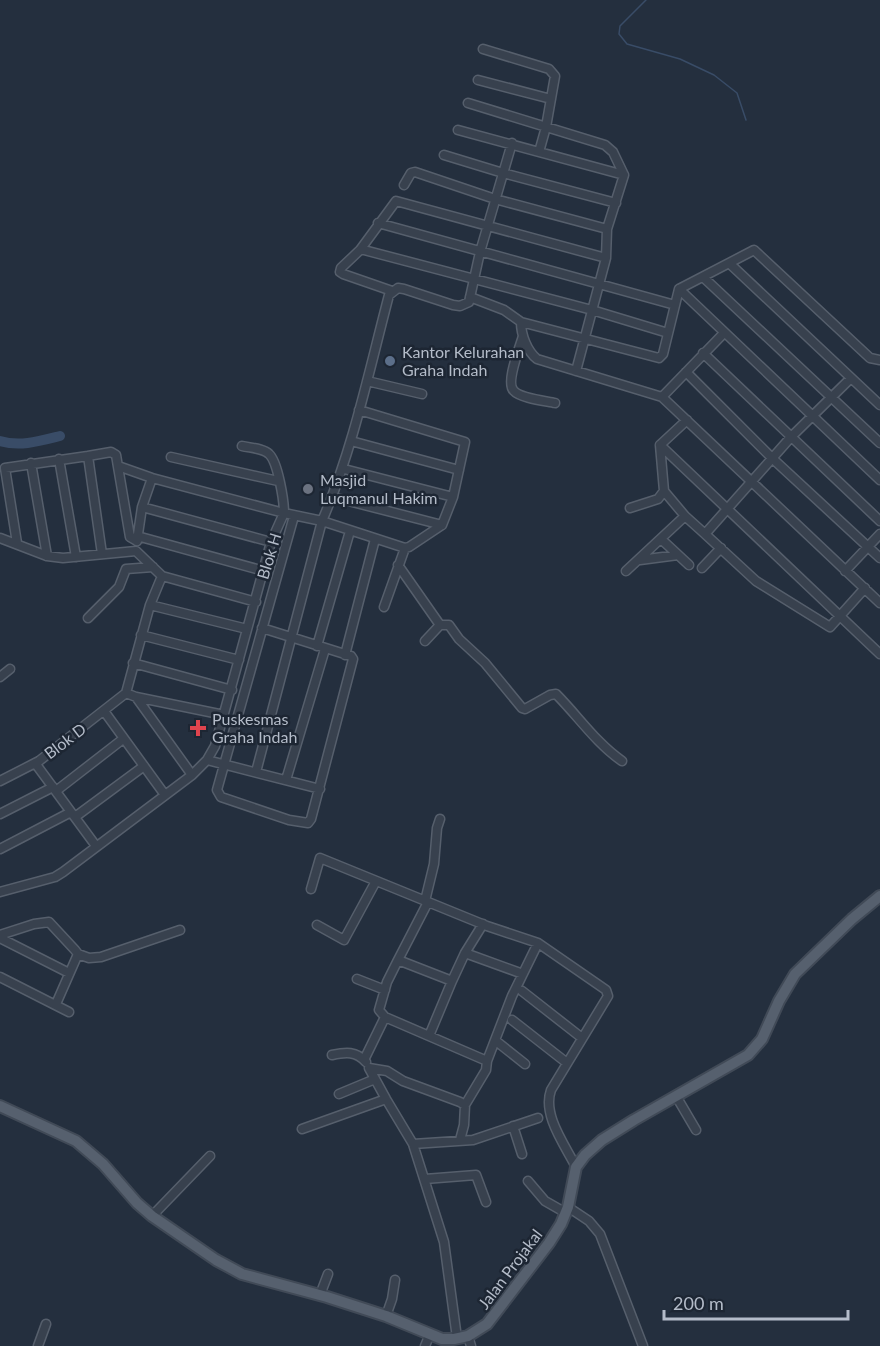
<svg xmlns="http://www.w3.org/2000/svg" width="880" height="1346" viewBox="0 0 880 1346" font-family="Lato,sans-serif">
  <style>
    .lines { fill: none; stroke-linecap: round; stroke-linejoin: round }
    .stream { stroke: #394c67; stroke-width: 1.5 }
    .river { stroke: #394c67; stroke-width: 10 }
    .minor-casing { stroke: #565f6c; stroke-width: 11 }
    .major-casing { stroke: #414a57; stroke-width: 14 }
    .minor { stroke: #38414e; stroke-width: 8 }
    .major { stroke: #56606e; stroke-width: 10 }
    .service-dot { fill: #5c6f8a; stroke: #1d2633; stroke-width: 2 }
    .worship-dot { fill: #6b7280; stroke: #1d2633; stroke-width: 2 }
    .health-dot { fill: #e0444e; stroke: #1d2633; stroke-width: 2 }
    .labels { text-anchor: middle; stroke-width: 5; stroke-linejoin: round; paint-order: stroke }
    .poi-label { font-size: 16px; fill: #b4bcc9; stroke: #1d2633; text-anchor: start }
    .street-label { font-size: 16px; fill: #b4bcc9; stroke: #1d2633 }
  </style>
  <rect width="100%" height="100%" fill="#242f3e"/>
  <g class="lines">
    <path class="stream" d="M 646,0 L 620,26 L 619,34 L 627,44 L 680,59 L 714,75 L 737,93 L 746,120"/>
    <path class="river" d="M 0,441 C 20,447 40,441 60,436"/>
    <defs>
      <path id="minor" d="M 483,49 L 549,69 L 555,76 L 546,127 L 539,152
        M 478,80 L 551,99
        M 468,103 L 605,145 L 613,152 L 624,175 L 607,229 L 606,258 L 576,371
        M 458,130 L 624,175
        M 444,155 L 503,173 L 616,203
        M 404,185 L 411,173 L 415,172 L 495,199 L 607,229
        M 378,223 L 675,305
        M 360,250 L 396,201 L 606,258
        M 729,263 L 880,405
        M 703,277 L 880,443
        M 679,289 L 880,480
        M 392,291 L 343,274 L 340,272 L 341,268 L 360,250 L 364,250 L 592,310 L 668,333
        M 470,297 L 504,310 L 521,322 C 521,335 527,351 537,359 L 662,397 L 880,603
        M 521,322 L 659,358 L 663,354 L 679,289 L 754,250 L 870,358 L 880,360
        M 523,336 C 520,347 505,383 514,391 C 520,398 546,401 555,403
        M 703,353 L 880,521
        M 686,372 L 773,459 L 880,558
        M 367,381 L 422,394
        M 662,397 L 724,333
        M 687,420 L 660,445 L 880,654
        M 351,441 L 459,470
        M 660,445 L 664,491 L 685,516 L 705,534 L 791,437 L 851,378
        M 88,456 L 111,452 L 116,455 L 130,537 L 137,541
        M 171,457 L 278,481
        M 59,459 L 76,557
        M 31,463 L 47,556
        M 118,466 L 152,478 L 284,513 C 284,501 278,462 269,454 C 263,448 250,448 242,446
        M 344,469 L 453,497
        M 333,497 L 442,525
        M 142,507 L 271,542
        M 630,508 L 658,499 L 664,491
        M 705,534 L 756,581 L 830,627 L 865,588
        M 137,536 L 264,571
        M 0,538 L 47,556 L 63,558 L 136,551 L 162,576 L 150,605 L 126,693
        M 661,539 L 689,565
        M 137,541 L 142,507 L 152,478
        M 17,543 L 5,468 L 88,456 L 102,554
        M 640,560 L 678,555
        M 398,565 L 440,625 L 425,641
        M 702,568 L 721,548
        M 626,571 L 685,516
        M 845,571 L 880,534
        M 162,576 L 256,602
        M 150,605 L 247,629
        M 384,607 L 405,548
        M 88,618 L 119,587 L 126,569 L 153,567
        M 440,625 L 449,625 L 459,639 L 485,663 L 522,708 L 525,709 L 550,695 L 556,694 C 578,716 596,743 622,761
        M 262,628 L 351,656 L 353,659 L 311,819 L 308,823 L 289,820 L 221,797 L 217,790 L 294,516
        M 141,635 L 239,660
        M 317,646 L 350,531
        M 345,655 L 375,539
        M 133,663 L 232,690
        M 0,677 L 10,669
        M 126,693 L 136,697 L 224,715
        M 136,697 L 192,775
        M 104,711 L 165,795
        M 207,760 L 320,789
        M 35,763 L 96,846
        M 256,772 L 322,521 L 405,548 L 409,547 L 442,525 L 453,497 L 465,442 L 359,410
        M 286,780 L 325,649
        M 0,781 L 39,761 L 126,693
        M 56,791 L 123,739
        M 0,814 L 53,787
        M 75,817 L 144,766
        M 0,849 L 71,812
        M 311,889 L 320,858 L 487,926 L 538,943 L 606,990 L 608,996 L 551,1090 C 542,1115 565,1145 576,1167
        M 0,892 L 55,877 L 63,872 L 192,775 L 207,760 L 215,746 L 271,542 L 284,513 L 322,521 C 353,449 369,371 389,295 L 398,288 L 404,289 L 453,305 L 460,306 L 469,302 L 480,252 L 512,143
        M 425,901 L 434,864 L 437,828 L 440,819
        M 317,925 L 344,940 L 376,881
        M 0,935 L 34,924 L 49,922 L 75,950 L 78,954 L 56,1004
        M 0,938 L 69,973
        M 465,953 L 523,974
        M 78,954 L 89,958 L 101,957 L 180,930
        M 398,960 L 428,902
        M 0,977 L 69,1012
        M 357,979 L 385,990
        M 452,981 L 398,960 L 387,982 L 379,1010 L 385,1017 L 487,1061 L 486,1070 L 465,1105
        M 522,991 L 582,1038
        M 512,1020 L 567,1063
        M 429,1036 L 452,981 L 465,953 L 483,924
        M 496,1041 L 525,1064
        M 332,1055 C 346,1052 356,1051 366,1062
        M 364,1060 L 385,1017
        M 487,1061 L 512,996 L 538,943
        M 339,1094 L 375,1079
        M 676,1096 L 696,1130
        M 513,1126 L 522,1154
        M 302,1129 L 386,1099
        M 413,1144 L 473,1140 L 538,1118
        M 425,1179 L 476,1175 L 486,1202
        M 528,1181 L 545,1201 L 566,1213
        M 568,1207 L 589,1221 L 600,1234 L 643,1346
        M 152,1216 L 210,1156
        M 320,1295 L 328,1274
        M 386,1316 L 392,1299 L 395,1280
        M 468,1336 L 471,1346
        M 457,1338 L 444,1242 L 413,1144 L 386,1099 L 369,1068 L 387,1071 L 403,1081 L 460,1102 L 465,1105 L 464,1125 L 460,1140
        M 38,1346 L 46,1324
        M 425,1346 L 430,1334"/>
      <path id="major" d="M 0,1106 L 76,1141 L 103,1164 L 137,1203 L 152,1216 L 216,1260 L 242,1274 L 327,1297 L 386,1316 L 442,1339 L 454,1339 L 468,1336 L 487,1324 L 549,1243 L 561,1224 L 568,1207 L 576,1167 L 585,1155 L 602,1140 L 634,1120 L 748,1055 L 762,1039 L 779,1001 L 795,974 L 852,919 L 880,896"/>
    </defs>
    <use href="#minor" class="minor-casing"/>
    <use href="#major" class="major-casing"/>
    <use href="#minor" class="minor"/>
    <use href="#major" class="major"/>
  </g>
  <circle class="service-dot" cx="390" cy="361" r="6"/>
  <circle class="worship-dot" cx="308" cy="489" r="6"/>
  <path class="health-dot" d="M195 719h6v6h6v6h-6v6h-6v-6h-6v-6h6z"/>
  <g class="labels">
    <g class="poi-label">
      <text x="402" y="358">Kantor Kelurahan<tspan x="402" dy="18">Graha Indah</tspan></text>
      <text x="320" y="486">Masjid<tspan x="320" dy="18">Luqmanul Hakim</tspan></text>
      <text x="212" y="725">Puskesmas<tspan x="212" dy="18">Graha Indah</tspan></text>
    </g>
    <g class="street-label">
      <text transform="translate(269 556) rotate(-73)" y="6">Blok H</text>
      <text transform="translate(65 741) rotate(-37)" y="6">Blok D</text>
      <text transform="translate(510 1269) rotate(-53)" y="6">Jalan Projakal</text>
    </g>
  </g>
  <path d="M664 1310v9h184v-9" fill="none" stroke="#b4bcc9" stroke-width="3"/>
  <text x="673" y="1310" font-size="18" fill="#b4bcc9" stroke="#1d2633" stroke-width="4.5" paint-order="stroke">200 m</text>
</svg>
